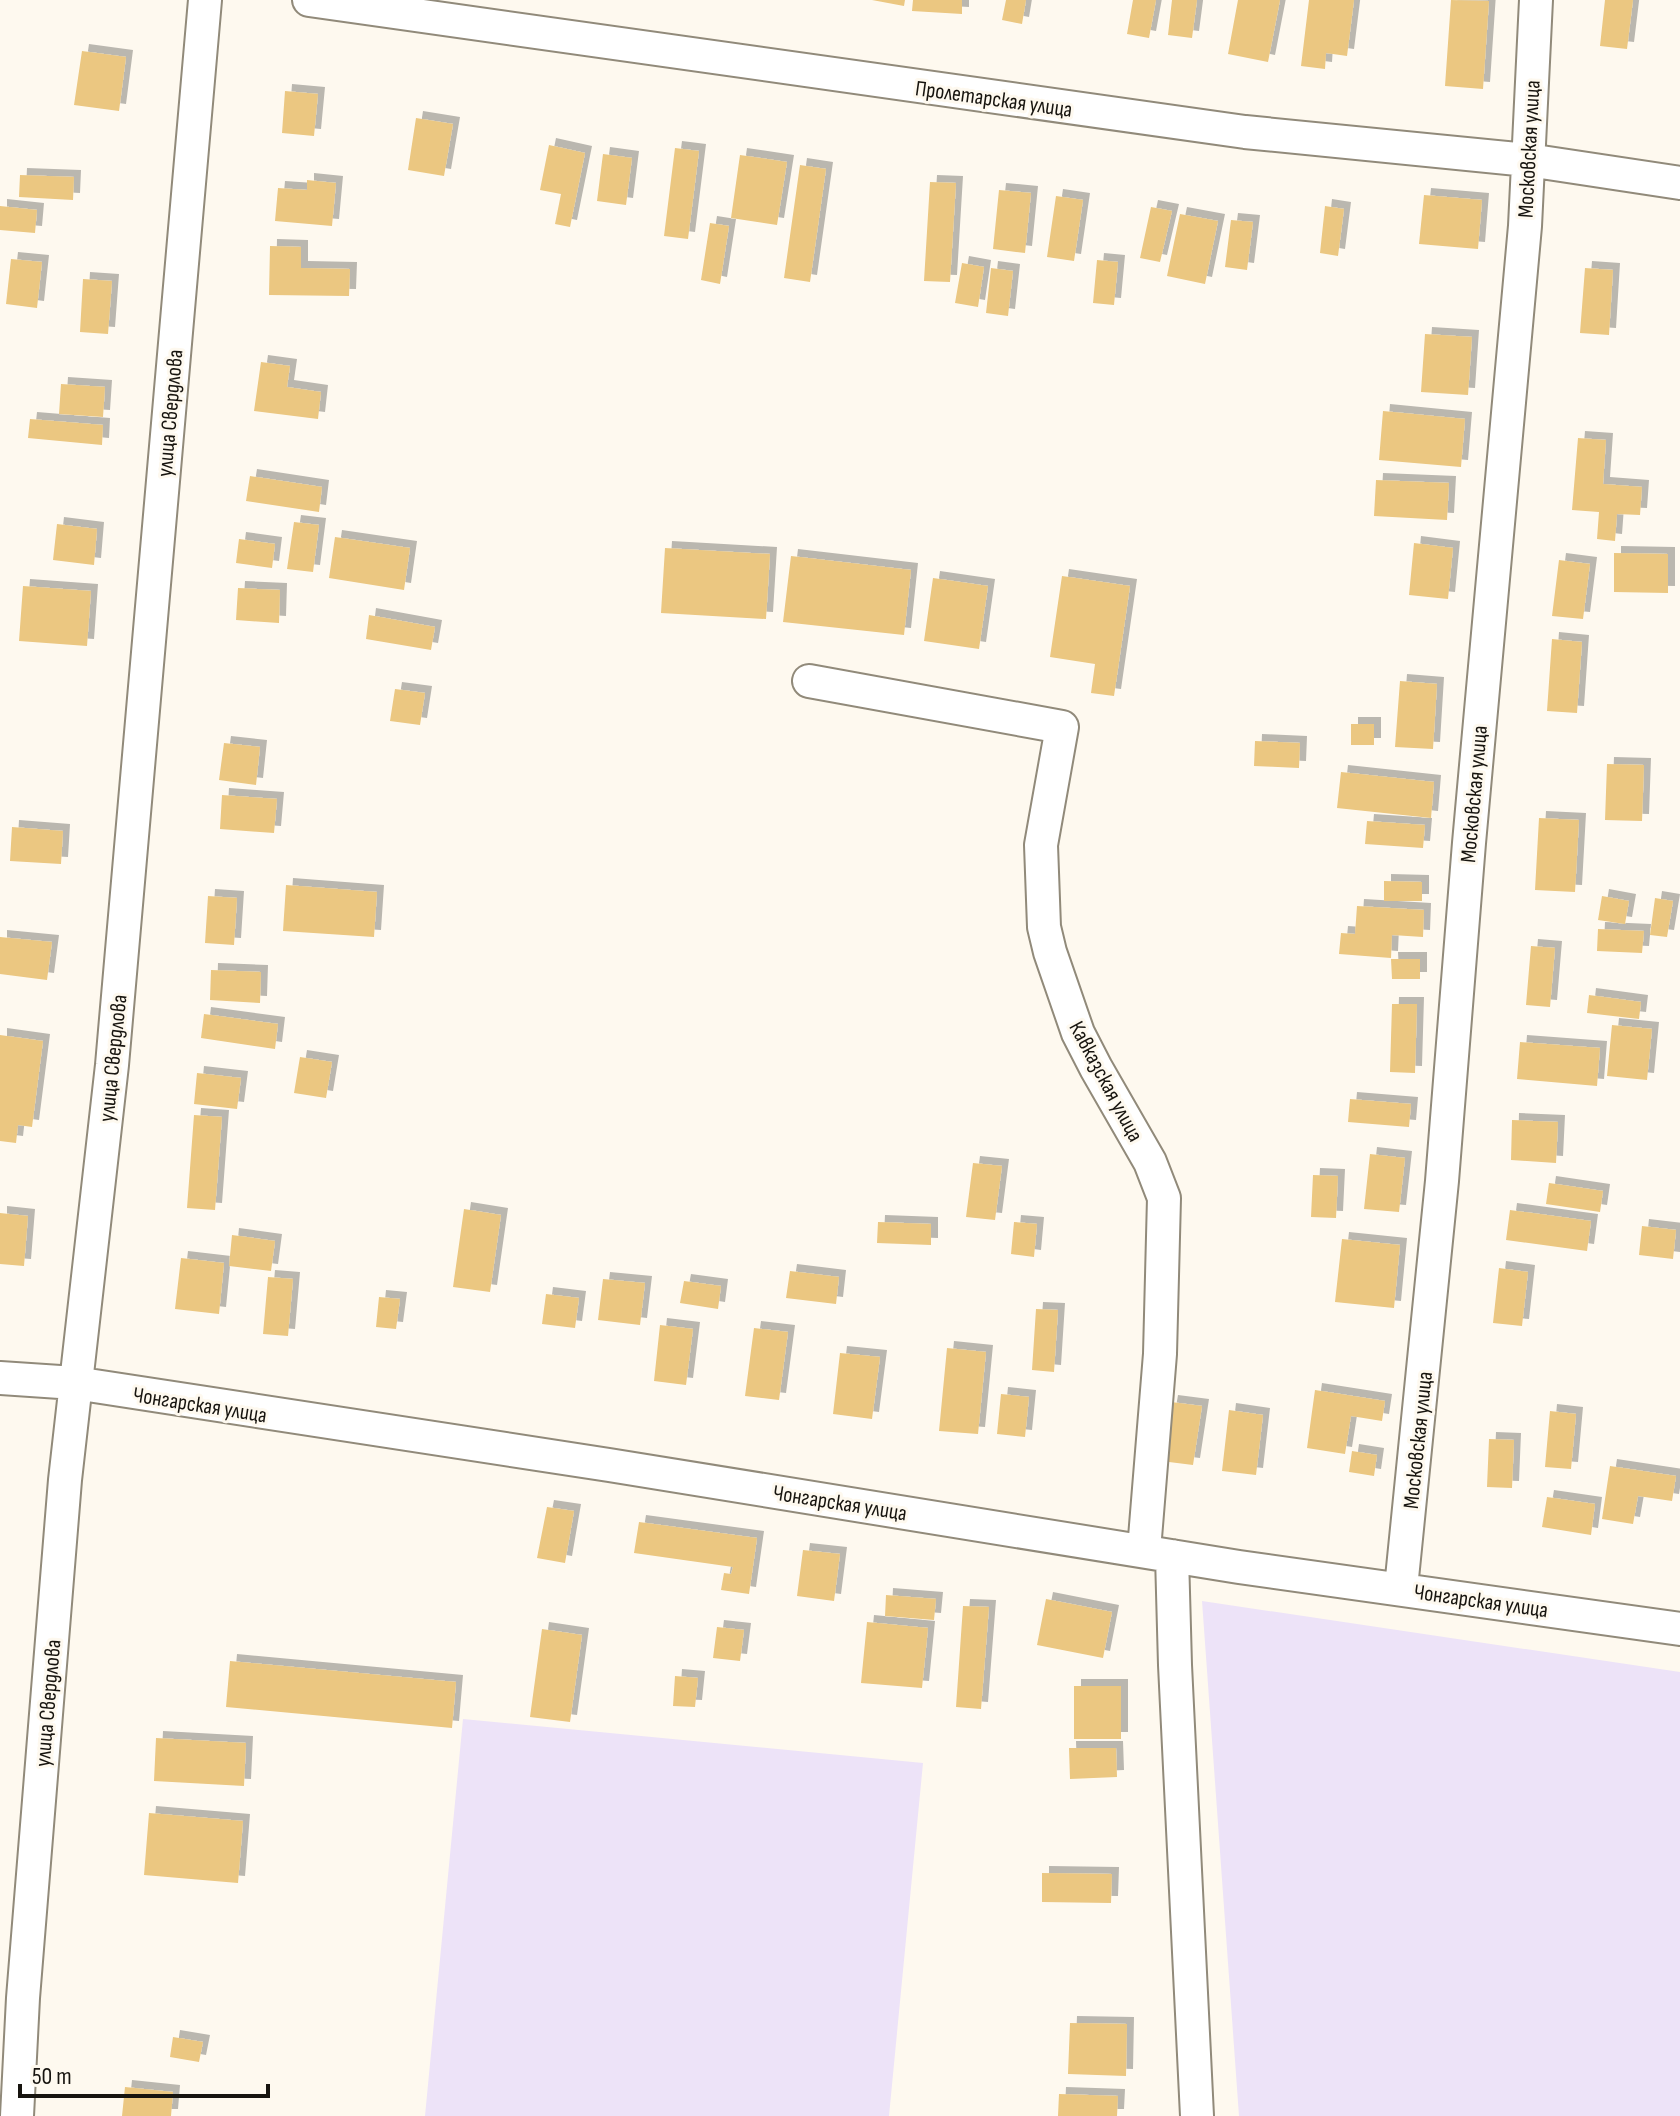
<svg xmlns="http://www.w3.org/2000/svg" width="1680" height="2116" viewBox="0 0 1680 2116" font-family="'Sofia Sans Condensed',sans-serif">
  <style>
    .green { fill: #ede3f8 }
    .building { fill: #ebc781; filter: url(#shadow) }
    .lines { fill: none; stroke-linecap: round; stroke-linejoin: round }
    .minor-casing { stroke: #918a7a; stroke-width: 36 }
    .minor { stroke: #fff; stroke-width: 32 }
    .labels { text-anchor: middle; stroke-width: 6; stroke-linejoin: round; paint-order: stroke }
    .street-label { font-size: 22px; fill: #17140f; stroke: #fef9ef }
  </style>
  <defs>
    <filter id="shadow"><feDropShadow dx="7" dy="-7" stdDeviation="0" flood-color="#0004"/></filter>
  </defs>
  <rect width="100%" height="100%" fill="#fef9ef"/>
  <path class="green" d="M 1202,1601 L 1680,1672 L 1680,2116 L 1239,2116 Z
    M 463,1719 L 923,1763 L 889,2116 L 425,2116 Z"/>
  <path class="building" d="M 872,0 L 905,0 L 904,6 Z
    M 913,0 L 962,0 L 962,14 L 912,11 Z
    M 1006,0 L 1026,0 L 1022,24 L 1002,20 Z
    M 1133,0 L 1156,0 L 1149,38 L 1127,34 Z
    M 1172,0 L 1197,0 L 1192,38 L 1168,35 Z
    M 1238,0 L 1280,0 L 1268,62 L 1228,54 Z
    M 1309,0 L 1354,0 L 1347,56 L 1326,53 L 1325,69 L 1301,66 Z
    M 1451,0 L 1489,1 L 1483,89 L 1445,86 Z
    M 1605,0 L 1633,0 L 1627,49 L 1600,46 Z
    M 82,51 L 126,57 L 119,111 L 74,105 Z
    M 285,91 L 318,94 L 314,136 L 282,133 Z
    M 416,118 L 453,124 L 444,176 L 408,170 Z
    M 549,145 L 585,153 L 570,227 L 555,224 L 561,194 L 540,190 Z
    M 675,148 L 699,151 L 688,239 L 664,236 Z
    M 603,154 L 632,158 L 626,205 L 597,201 Z
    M 740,155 L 787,162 L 777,225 L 731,218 Z
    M 800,165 L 826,169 L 810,282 L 784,278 Z
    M 20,175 L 74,177 L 73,200 L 19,197 Z
    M 307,180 L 336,183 L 332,226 L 275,221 L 278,188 L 307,190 Z
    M 930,182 L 956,183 L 950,282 L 924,281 Z
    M 999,190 L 1031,193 L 1025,253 L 993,249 Z
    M 1424,195 L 1482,200 L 1478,249 L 1419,244 Z
    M 1056,196 L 1083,200 L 1074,261 L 1047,257 Z
    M 0,206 L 37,210 L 35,233 L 0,230 Z
    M 1325,206 L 1344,209 L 1338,256 L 1320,253 Z
    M 1151,207 L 1172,211 L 1160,262 L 1140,258 Z
    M 1180,214 L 1218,221 L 1205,284 L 1167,276 Z
    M 1231,220 L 1253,222 L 1247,270 L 1225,267 Z
    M 710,223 L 729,226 L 720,284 L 701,280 Z
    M 270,246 L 301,247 L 301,268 L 350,269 L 349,296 L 269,295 Z
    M 11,259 L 42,262 L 37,308 L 6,304 Z
    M 1097,260 L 1118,262 L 1114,305 L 1093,303 Z
    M 962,263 L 984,267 L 978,307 L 955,303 Z
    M 991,268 L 1013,271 L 1008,316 L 986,313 Z
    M 1585,268 L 1613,270 L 1609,335 L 1580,333 Z
    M 83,279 L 112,281 L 108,334 L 80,332 Z
    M 1425,334 L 1472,337 L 1468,395 L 1421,392 Z
    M 261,362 L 290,366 L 287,387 L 321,392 L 318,419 L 254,411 Z
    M 61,384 L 105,387 L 103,417 L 59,414 Z
    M 1383,411 L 1465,419 L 1461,467 L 1379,460 Z
    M 30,419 L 103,425 L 102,445 L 28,438 Z
    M 1578,438 L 1606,440 L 1603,484 L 1642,487 L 1640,515 L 1617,514 L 1615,541 L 1597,539 L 1599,512 L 1572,510 Z
    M 250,476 L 322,487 L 319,512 L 246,501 Z
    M 1376,480 L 1449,483 L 1447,520 L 1374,516 Z
    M 294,522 L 319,525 L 313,572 L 287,569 Z
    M 57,524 L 97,529 L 94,565 L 53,560 Z
    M 335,537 L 410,548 L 404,590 L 329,578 Z
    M 239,539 L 275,544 L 272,568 L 236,563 Z
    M 1414,543 L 1453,548 L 1448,599 L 1409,595 Z
    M 665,548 L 770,554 L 766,619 L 661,613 Z
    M 1614,553 L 1668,554 L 1668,593 L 1614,592 Z
    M 791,556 L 911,570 L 904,635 L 783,622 Z
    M 1559,560 L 1590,564 L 1583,619 L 1552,616 Z
    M 1062,576 L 1130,586 L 1114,696 L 1091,693 L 1095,664 L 1050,657 Z
    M 933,578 L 988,586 L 979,649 L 924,641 Z
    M 23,586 L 91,591 L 87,646 L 19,641 Z
    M 238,588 L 280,590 L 279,623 L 236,620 Z
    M 369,615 L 435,627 L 431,650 L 366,639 Z
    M 1552,639 L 1582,642 L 1577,713 L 1547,711 Z
    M 1400,681 L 1437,684 L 1433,749 L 1395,747 Z
    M 395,689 L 425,693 L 420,725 L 390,721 Z
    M 1351,724 L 1374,724 L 1374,745 L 1351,745 Z
    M 1255,741 L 1300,743 L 1299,768 L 1254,766 Z
    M 224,743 L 260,747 L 256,785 L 219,780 Z
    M 1607,764 L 1644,765 L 1642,821 L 1605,820 Z
    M 1341,772 L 1434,782 L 1431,818 L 1337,808 Z
    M 222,795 L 277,799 L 274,833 L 220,829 Z
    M 1539,818 L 1579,820 L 1575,892 L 1535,890 Z
    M 1367,821 L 1425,825 L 1423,848 L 1365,844 Z
    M 12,827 L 63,831 L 61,864 L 10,861 Z
    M 1384,881 L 1422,882 L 1422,901 L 1384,901 Z
    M 286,885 L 377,892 L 374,937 L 283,931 Z
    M 208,896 L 237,898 L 234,945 L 205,943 Z
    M 1602,896 L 1629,901 L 1625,924 L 1598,920 Z
    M 1655,898 L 1673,901 L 1667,937 L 1650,935 Z
    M 1357,906 L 1424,910 L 1423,937 L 1392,935 L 1391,958 L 1339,954 L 1341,933 L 1355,934 Z
    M 1598,929 L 1644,931 L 1642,953 L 1597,951 Z
    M 0,937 L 52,942 L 47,980 L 0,974 Z
    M 1531,946 L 1555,948 L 1550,1007 L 1526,1005 Z
    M 1391,959 L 1420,959 L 1420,979 L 1392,979 Z
    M 211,970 L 261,972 L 260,1003 L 210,1000 Z
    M 1589,995 L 1641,1002 L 1639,1019 L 1587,1013 Z
    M 1392,1004 L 1417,1004 L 1415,1073 L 1390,1072 Z
    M 204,1014 L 278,1024 L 275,1049 L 201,1038 Z
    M 1612,1025 L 1652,1029 L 1647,1080 L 1607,1076 Z
    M 0,1035 L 43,1041 L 32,1127 L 18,1125 L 16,1143 L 0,1141 Z
    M 1520,1042 L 1600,1048 L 1597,1086 L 1517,1079 Z
    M 300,1057 L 332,1062 L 326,1098 L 294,1093 Z
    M 197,1073 L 241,1078 L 237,1109 L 194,1104 Z
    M 1350,1099 L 1411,1104 L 1409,1127 L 1348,1122 Z
    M 194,1115 L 222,1117 L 215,1210 L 187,1208 Z
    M 1512,1120 L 1558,1122 L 1556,1163 L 1511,1160 Z
    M 1370,1154 L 1405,1158 L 1399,1212 L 1364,1209 Z
    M 973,1163 L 1002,1166 L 995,1220 L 966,1217 Z
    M 1313,1175 L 1338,1176 L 1336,1218 L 1311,1217 Z
    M 1549,1183 L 1603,1191 L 1600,1212 L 1546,1204 Z
    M 464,1209 L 501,1215 L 490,1292 L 453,1287 Z
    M 1510,1210 L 1591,1221 L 1587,1251 L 1506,1240 Z
    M 0,1213 L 28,1216 L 24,1266 L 0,1264 Z
    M 878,1222 L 931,1224 L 931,1245 L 877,1243 Z
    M 1014,1222 L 1037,1224 L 1034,1257 L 1011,1254 Z
    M 1642,1226 L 1676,1230 L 1673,1259 L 1639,1255 Z
    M 232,1235 L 275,1241 L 271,1271 L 229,1266 Z
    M 1342,1239 L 1400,1245 L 1394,1308 L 1335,1302 Z
    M 181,1258 L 224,1263 L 219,1314 L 175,1309 Z
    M 1499,1268 L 1528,1272 L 1522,1326 L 1493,1323 Z
    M 790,1271 L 839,1277 L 836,1304 L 786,1298 Z
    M 268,1277 L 293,1279 L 288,1336 L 263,1334 Z
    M 603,1279 L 645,1283 L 640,1325 L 598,1320 Z
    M 684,1281 L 721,1286 L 718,1309 L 680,1303 Z
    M 546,1294 L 579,1298 L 575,1328 L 542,1324 Z
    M 379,1297 L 400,1299 L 396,1329 L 376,1327 Z
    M 1036,1309 L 1058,1310 L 1054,1372 L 1032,1370 Z
    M 660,1325 L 693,1329 L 686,1385 L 654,1381 Z
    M 754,1328 L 788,1332 L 779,1400 L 745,1396 Z
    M 947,1348 L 986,1352 L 978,1434 L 939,1431 Z
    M 840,1353 L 880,1357 L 872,1419 L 833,1414 Z
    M 1315,1390 L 1385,1401 L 1382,1421 L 1351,1416 L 1345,1454 L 1307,1448 Z
    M 1001,1394 L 1029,1397 L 1025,1437 L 997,1434 Z
    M 1171,1402 L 1202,1406 L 1193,1465 L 1161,1461 Z
    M 1229,1410 L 1263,1415 L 1256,1475 L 1222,1471 Z
    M 1550,1411 L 1576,1414 L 1571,1469 L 1545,1467 Z
    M 1489,1439 L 1514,1440 L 1512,1488 L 1487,1487 Z
    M 1352,1451 L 1377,1455 L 1374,1476 L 1349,1472 Z
    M 1610,1466 L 1676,1476 L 1672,1501 L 1638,1496 L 1633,1524 L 1602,1519 Z
    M 1547,1497 L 1595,1504 L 1591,1535 L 1542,1527 Z
    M 547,1507 L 574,1511 L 565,1563 L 537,1558 Z
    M 639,1522 L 757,1538 L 749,1594 L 721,1590 L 724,1573 L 731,1574 L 733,1567 L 634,1553 Z
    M 803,1550 L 840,1554 L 834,1601 L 797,1596 Z
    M 886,1595 L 936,1599 L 934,1620 L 885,1616 Z
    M 1046,1599 L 1112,1612 L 1103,1658 L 1037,1645 Z
    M 963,1606 L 989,1607 L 981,1709 L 956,1707 Z
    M 867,1622 L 928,1628 L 922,1688 L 861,1683 Z
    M 717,1627 L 744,1630 L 740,1661 L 713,1658 Z
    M 542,1629 L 582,1635 L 570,1722 L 530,1717 Z
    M 230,1661 L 456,1682 L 452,1728 L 226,1707 Z
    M 675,1676 L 698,1678 L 695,1707 L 673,1706 Z
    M 1074,1686 L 1121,1686 L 1121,1739 L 1074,1739 Z
    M 156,1738 L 246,1743 L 244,1786 L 154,1781 Z
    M 1069,1748 L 1116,1748 L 1117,1777 L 1070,1779 Z
    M 149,1813 L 243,1821 L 238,1883 L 144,1875 Z
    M 1042,1873 L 1112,1874 L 1111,1903 L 1042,1902 Z
    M 1070,2023 L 1127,2024 L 1126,2076 L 1068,2074 Z
    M 173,2037 L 203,2042 L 199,2062 L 170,2057 Z
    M 125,2087 L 173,2092 L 171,2116 L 122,2116 Z
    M 1059,2094 L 1118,2096 L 1117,2116 L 1058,2116 Z"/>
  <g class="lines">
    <defs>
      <path id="minor" d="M 309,0 L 1245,132 L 1528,160 L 1680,183
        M 809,681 L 1062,727 L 1041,845 L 1044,927 L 1050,952 L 1078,1033 L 1096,1068 L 1150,1162 L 1164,1198 L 1160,1354 L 1144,1550
        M 0,1378 L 75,1383 L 609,1465 L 1239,1567 L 1680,1629
        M 1172,1556 L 1175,1665 L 1197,2116
        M 1401,1588 L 1442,1181 L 1469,843 L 1525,226 L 1536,0
        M 17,2116 L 23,1998 L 65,1480 L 112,1065 L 205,0"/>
    </defs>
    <use href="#minor" class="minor-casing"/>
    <use href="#minor" class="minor"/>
  </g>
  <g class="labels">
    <g class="street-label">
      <text transform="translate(994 98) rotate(8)" y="8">Пролетарская улица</text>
      <text transform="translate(1528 149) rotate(-87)" y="8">Московская улица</text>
      <text transform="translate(169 413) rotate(-85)" y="8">улица Свердлова</text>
      <text transform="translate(1473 794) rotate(-85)" y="8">Московская улица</text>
      <text transform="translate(112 1058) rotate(-84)" y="8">улица Свердлова</text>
      <text transform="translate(1107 1081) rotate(62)" y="8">Кавказская улица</text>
      <text transform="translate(200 1404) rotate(9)" y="8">Чонгарская улица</text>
      <text transform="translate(1417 1440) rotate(-84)" y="8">Московская улица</text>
      <text transform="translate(840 1502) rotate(9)" y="8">Чонгарская улица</text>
      <text transform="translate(1481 1600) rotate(8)" y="8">Чонгарская улица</text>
      <text transform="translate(47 1703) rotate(-85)" y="8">улица Свердлова</text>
    </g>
  </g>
  <path d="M20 2084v12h248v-12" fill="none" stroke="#17140f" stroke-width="4"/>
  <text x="32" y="2084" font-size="24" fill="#17140f" stroke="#fef9ef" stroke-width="6" paint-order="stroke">50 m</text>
</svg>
